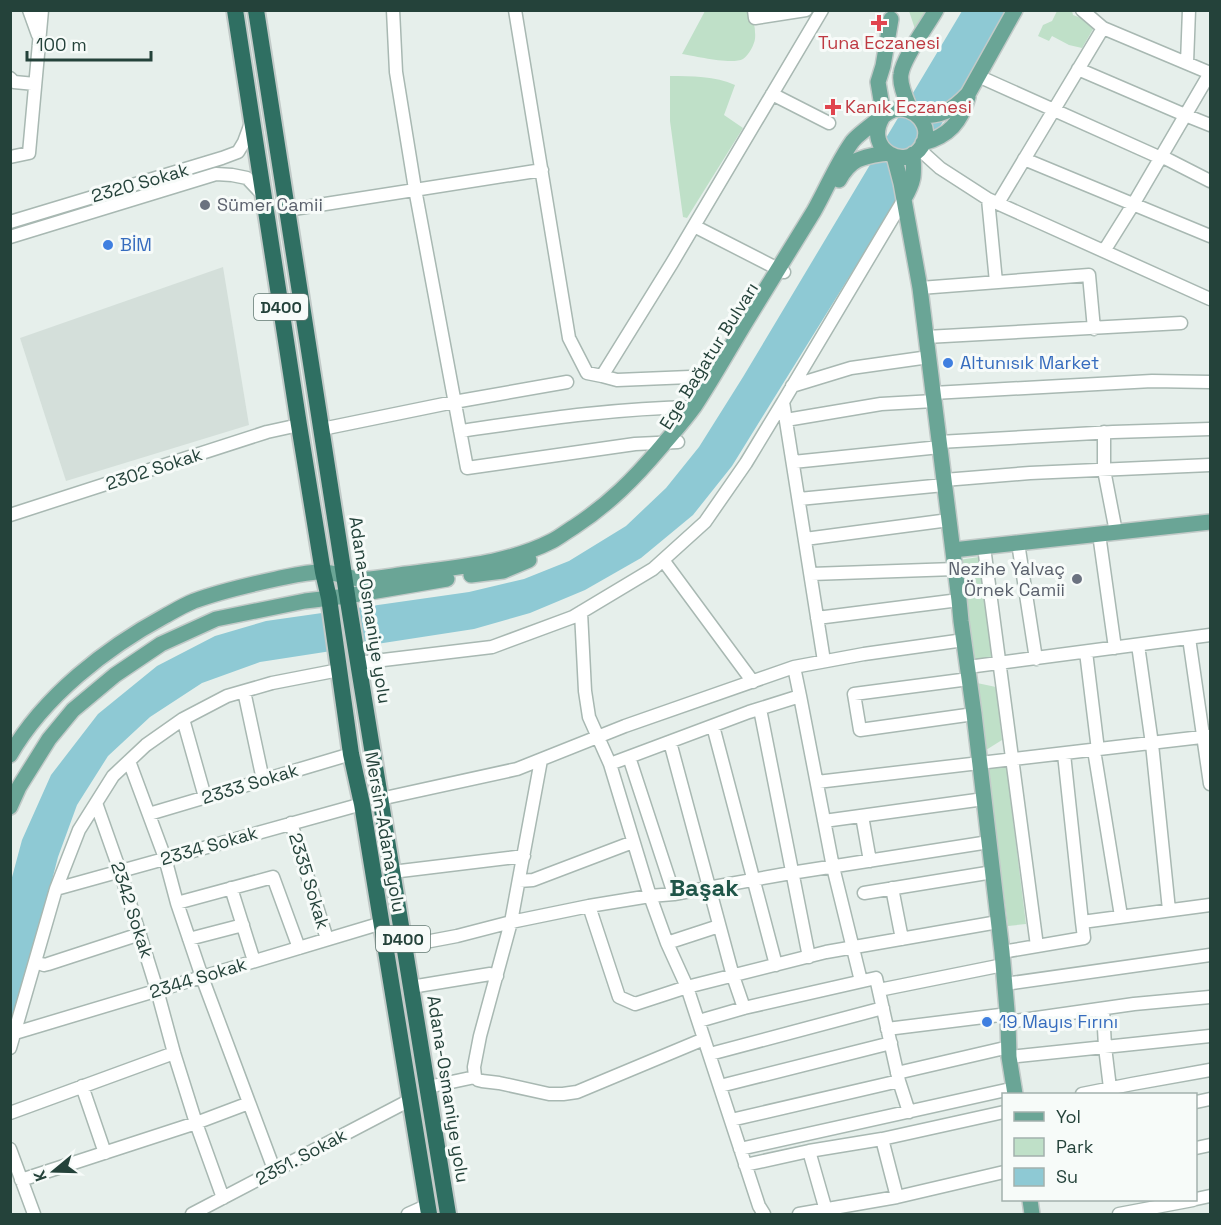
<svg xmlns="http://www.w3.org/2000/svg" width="1221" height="1225" viewBox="0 0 1221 1225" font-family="'Space Grotesk',sans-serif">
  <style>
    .built { fill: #d4dfda }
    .green { fill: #bfe0c8 }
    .water { fill: #8ec9d4 }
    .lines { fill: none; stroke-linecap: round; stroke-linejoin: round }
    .minor-casing { stroke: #a8b8b2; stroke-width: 15 }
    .major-casing { stroke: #c2cac8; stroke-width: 18 }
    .highway-casing { stroke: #c2cac8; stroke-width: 20 }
    .minor { stroke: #fff; stroke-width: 12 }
    .major { stroke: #6aa596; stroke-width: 15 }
    .highway { stroke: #2f6f62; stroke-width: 16 }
    .health-dot { fill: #e0444e; stroke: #f7fbf9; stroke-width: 2 }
    .worship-dot { fill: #6b7280; stroke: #f7fbf9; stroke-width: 2 }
    .shop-dot { fill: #3f7fe0; stroke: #f7fbf9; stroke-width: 2 }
    .labels { text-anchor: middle; stroke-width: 6; stroke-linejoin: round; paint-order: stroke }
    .shield { fill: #f7fbf9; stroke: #637a73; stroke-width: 1.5 }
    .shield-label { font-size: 16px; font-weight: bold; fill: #24423a }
    .health-label { font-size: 18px; fill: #be3a42; stroke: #f7fbf9 }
    .street-label { font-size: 18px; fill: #24423a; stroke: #f7fbf9 }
    .worship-label { font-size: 18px; fill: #5b616d; stroke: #f7fbf9; text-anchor: start }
    .shop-label { font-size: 18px; fill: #366cbe; stroke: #f7fbf9; text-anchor: start }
    .district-label { font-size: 24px; font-weight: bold; fill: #1f5548; stroke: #f7fbf9 }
  </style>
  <rect width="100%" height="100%" fill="#e6efeb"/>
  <path class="built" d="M 223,267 L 249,425 L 66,481 L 20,338 Z"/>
  <path class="green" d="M 705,11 L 751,11 C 753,19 756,29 755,39 C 754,45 749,55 743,59 C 732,65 695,56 682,54 Z
    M 909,11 L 930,11 L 918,28 L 915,29 Z
    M 1057,11 L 1072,11 L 1073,15 L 1096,24 L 1082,48 L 1069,45 L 1052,36 L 1049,41 L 1038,36 L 1043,25 L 1052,21 Z
    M 670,76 C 692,76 715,76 735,85 L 724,115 L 743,128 L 687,218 L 683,217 L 670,121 Z
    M 979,557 L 993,661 L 973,663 L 959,560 Z
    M 977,683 L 996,687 L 1002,740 L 986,750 Z
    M 1006,764 L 1026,924 L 1008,926 L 987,767 Z"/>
  <path class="water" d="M 962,11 L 1009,11 L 877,232 L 732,466 L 693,515 L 641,558 L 585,590 L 530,613 L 474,629 L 260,662 L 202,683 L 150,717 L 108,756 L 77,805 L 58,857 L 32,957 L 11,1024 L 11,881 L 22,840 L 51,775 L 98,714 L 157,666 L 215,636 L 266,621 L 469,592 L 524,579 L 569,561 L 626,526 L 666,488 L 699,447 L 743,377 Z"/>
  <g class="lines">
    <defs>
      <path id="minor" d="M 29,10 L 38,35
        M 393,10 L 396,72 L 415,189 L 467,468 L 635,444 L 678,442
        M 515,10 L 569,338 L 587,373 L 602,376 L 672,263 L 822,10
        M 754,10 L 755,18 L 806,10
        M 1082,10 L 1103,28 L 1210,73 L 1134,203 L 1104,251
        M 1187,63 L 1189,10
        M 1078,69 L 1185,115 L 1210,125
        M 978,76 L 1161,158
        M 10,78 L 14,82 L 35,84
        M 772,94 L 829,123
        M 919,149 L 940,168 L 988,199 L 1210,299
        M 1161,156 L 1210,181
        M 10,157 L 29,153 L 42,10
        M 1024,159 L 1210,236
        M 988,199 L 996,282
        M 998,203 L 1103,28
        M 287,210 L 542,170
        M 10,222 L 222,158 L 238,152 L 244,142 L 251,123
        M 694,226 L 784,272
        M 10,237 L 216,174 L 232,175 L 247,178 L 263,195
        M 920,288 L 1089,275 L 1094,329
        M 926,337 L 1181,323
        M 602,376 L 617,380 L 690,377 L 707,384
        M 792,386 L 851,368 L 929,357
        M 933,393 L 1152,381 L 1210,382
        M 786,420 L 881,404 L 934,401
        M 322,429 L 454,402 L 567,382
        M 460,431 C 537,420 615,408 694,407
        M 1104,432 L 1104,470 L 1116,532
        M 939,442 L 1113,432 L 1210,429
        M 793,462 L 940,447
        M 944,480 L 1030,473 L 1210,465
        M 799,499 L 944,485
        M 10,515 L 267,432 L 299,425
        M 1099,534 L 1115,648
        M 805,539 L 949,520
        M 1018,543 L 1036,659
        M 984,547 L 1037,946
        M 663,560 L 753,682
        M 811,574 L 955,569
        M 581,612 L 585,691 L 589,717 L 610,764 L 650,896 L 674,894 L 791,873 L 989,842
        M 817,618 L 959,600
        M 1189,638 L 1210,784
        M 1138,645 L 1152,744 L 1169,910
        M 1086,652 L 1098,750
        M 824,661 L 783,402 L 904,199
        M 358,663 L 492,647 L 573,617 L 653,569 L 705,522 L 746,463 L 783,402
        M 968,667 L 1210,635
        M 969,679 L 854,694 L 860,730 L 974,714
        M 244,691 L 263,780
        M 800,696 L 833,867 L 861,981
        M 760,709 L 809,957
        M 183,719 L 205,797
        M 713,726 L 776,965
        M 670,742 L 733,976 L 744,1008
        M 1094,750 L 1121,916
        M 1064,754 L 1082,922
        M 629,757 L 674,894
        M 541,760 L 511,922 L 480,1036 L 474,1067 L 475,1077 L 478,1080 L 482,1081 L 499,1083 L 549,1094 L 563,1094 L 577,1092 L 704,1039
        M 129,761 L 165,858 L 177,903 L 202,977 L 275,1172
        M 610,764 L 749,712 L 800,696 L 794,667 L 864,654 L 964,640
        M 817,782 L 1210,736
        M 380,799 L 517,769 L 625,726 L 794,667
        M 96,803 L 120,871 L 157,990 L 174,1053 L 196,1123 L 223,1198
        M 149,814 L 351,754
        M 862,816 L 870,861
        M 824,821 L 984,799
        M 291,823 L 327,939
        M 392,872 L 524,856
        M 519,881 L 533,880 L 633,842
        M 231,888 L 254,961
        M 892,888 L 902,939
        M 56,889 L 362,804
        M 864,893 L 993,872
        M 177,903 L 273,877 L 299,948
        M 589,906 L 619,997 L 635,1004 L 687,987 L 826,952 L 998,922
        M 189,939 L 243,925
        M 667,943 L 719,926
        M 404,946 L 457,936 L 511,922 L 589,906 L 650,896 L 667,943 L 687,987 L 759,1206 L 764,1214
        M 1002,952 L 1084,938 L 1082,922 L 1210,905
        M 35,962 L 44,965 L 48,964 L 140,934
        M 1005,984 L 1210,955
        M 411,987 L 490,974 L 497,976
        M 879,990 L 1003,965
        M 1103,1009 L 1105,1047 L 1110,1088
        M 699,1021 L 744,1008 L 876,978 L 899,1081 L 909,1112
        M 1008,1022 L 1134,1004 L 1210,997
        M 887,1029 L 1008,1014
        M 15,1033 L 382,923
        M 10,1048 L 56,889 L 79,830 L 113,776 L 146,745 L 183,719 L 227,696 L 272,683 L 339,670
        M 710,1054 L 883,1008
        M 1009,1057 L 1210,1036
        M 897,1073 L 1009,1047
        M 82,1086 L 105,1153
        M 720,1086 L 891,1043
        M 428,1087 L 475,1077
        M 1082,1094 L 1132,1084 L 1210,1070
        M 1196,1102 L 1210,1099
        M 10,1113 L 174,1053
        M 731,1120 L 899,1081
        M 882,1139 L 897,1197
        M 1196,1148 L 1210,1145
        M 10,1149 L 34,1214
        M 740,1149 L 1015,1088
        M 809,1151 L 827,1214
        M 745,1165 L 809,1151 L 882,1139 L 1004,1112
        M 21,1180 L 196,1123 L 249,1103
        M 1196,1199 L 1210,1196
        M 192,1214 L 410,1100
        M 408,1214 L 428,1205
        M 799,1214 L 897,1197 L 1004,1172
        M 1119,1214 L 1193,1200"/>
      <path id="major" d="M 882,106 L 878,82 L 883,66 L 891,19
        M 911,111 C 907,101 899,85 901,74 C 903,58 927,26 936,10
        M 918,116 C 942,116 952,111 968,94 L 1015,10
        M 923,143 C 949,136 961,122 968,97
        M 894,156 L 901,183 L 920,288 L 959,600 L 961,621 L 974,714 L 1002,952 L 1008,1022 L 1009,1057 L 1015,1094
        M 839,180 C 852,157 863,157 887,153
        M 904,199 C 915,180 914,175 913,154
        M 953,550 L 1210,522
        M 471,575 L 503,571 L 529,560
        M 10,755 C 44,696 106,648 165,616 C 174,611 184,605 194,601 C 221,591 248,585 276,579 C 291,576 306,572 322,572 C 335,572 347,578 360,579 C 374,580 391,576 406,574 C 455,567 507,564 552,541 C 560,537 567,531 574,527 C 609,504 634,479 661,447 C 672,434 684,421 694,407 C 712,380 728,351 745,323 C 768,285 791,248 814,211 C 827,188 837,163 852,142 C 856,136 886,113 893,110 C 914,104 934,126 922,146 C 906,172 864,150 882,118
        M 10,807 L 19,787 L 49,739 L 73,710 L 115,675 L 161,644 L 216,619 L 305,601 L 347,596 L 447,579
        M 1030,1200 L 1032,1214"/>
      <path id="highway" d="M 235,10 L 299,425 L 323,572 L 329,598 L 351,754 L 362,804 L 429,1214
        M 256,10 L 348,601 L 448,1214"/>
    </defs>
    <use href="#minor" class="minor-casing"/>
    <use href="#major" class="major-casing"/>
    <use href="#highway" class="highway-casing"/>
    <use href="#minor" class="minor"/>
    <use href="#major" class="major"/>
    <use href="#highway" class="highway"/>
  </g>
  <g class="health-dot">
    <path d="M876 14h6v6h6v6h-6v6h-6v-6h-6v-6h6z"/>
    <path d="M830 98h6v6h6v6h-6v6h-6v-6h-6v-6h6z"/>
  </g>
  <g class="worship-dot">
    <circle cx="205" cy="205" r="6"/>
    <circle cx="1077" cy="579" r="6"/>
  </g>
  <g class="shop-dot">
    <circle cx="108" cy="245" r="6"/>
    <circle cx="948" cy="363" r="6"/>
    <circle cx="987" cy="1022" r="6"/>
  </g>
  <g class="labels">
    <g class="shield">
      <rect x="254" y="294" width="54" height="26" rx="4.5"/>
      <rect x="376" y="926" width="54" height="26" rx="4.5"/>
    </g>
    <g class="shield-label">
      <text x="281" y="313">D400</text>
      <text x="403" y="945">D400</text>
    </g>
    <g class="health-label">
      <text x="879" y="49">Tuna Eczanesi</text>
      <text x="845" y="113" text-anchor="start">Kanık Eczanesi</text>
    </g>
    <g class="street-label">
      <text transform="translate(140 183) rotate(-16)" y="6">2320 Sokak</text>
      <text transform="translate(709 356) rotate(-58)" y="6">Ege Bağatur Bulvarı</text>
      <text transform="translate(154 469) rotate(-18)" y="6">2302 Sokak</text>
      <text transform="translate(370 610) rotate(81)" y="6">Adana-Osmaniye yolu</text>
      <text transform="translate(250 784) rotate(-17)" y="6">2333 Sokak</text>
      <text transform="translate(385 832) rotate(80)" y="6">Mersin-Adana yolu</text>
      <text transform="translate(209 846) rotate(-16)" y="6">2334 Sokak</text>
      <text transform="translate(309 881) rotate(73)" y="6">2335 Sokak</text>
      <text transform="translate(132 910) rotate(72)" y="6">2342 Sokak</text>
      <text transform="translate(198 978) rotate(-17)" y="6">2344 Sokak</text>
      <text transform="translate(448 1089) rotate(81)" y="6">Adana-Osmaniye yolu</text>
      <text transform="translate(301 1157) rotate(-28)" y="6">2351. Sokak</text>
    </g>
    <g class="worship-label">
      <text x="217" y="211">Sümer Camii</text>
      <text x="1065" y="575" text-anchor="end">Nezihe Yalvaç<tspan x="1065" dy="21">Örnek Camii</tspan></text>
    </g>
    <g class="shop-label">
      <text x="120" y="251">BİM</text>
      <text x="960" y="369">Altunısık Market</text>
      <text x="999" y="1028">19 Mayıs Fırını</text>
    </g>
    <g class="district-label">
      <text x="704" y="896">Başak</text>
    </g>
  </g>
  <rect width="1221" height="1225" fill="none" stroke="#24423a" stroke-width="24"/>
  <rect x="1002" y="1093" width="195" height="108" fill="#f7fbf9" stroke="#a3b1ad" stroke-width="1.5"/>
  <rect x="1014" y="1112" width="30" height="9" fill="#6aa596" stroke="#a3b1ad" stroke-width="1.5"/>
  <text x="1056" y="1123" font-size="18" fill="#24423a">Yol</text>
  <rect x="1014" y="1138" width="30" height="18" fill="#bfe0c8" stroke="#a3b1ad" stroke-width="1.5"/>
  <text x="1056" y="1153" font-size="18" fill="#24423a">Park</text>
  <rect x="1014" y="1168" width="30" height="18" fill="#8ec9d4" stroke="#a3b1ad" stroke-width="1.5"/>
  <text x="1056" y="1183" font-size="18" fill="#24423a">Su</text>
  <g transform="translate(54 1171) rotate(251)" stroke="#f7fbf9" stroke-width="4.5" paint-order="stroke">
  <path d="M0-4.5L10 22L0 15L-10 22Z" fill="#24423a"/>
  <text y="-9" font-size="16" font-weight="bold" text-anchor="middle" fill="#24423a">K</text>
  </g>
  <path d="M27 51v9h124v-9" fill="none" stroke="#24423a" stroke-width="3"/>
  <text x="36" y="51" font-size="18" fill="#24423a" stroke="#f7fbf9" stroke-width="4.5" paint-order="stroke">100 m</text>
</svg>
